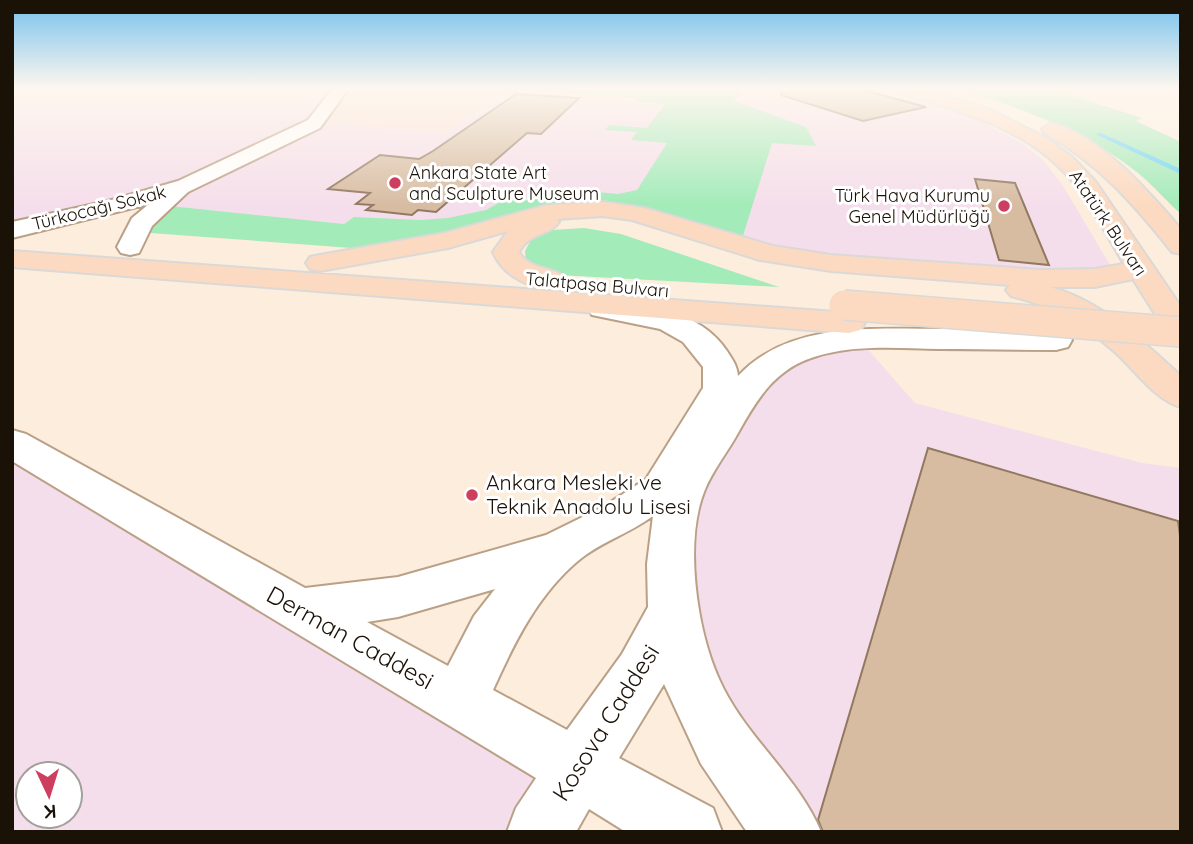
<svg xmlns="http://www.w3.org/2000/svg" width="1193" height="844" viewBox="0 0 1193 844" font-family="Quicksand,sans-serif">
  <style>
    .commercial { fill: #f5deeb; fill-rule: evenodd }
    .education { fill: #f9e0d7 }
    .green { fill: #a3ebb9 }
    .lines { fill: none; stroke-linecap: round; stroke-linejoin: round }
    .stream { fill: #6ad5f5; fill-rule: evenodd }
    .building { fill: #d7bca2; stroke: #917860; stroke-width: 2 }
    .minor-casing { stroke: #baa086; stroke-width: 4 }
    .primary-casing { stroke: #dad9d7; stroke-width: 4 }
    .minor { fill: #fff; fill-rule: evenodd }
    .primary { fill: #fcdac1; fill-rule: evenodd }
    .primary-bridge-casing { stroke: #dad9d7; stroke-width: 32; stroke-linecap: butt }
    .primary-bridge { stroke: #fcdac1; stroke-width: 29 }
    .poi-dot { fill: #ce3e5e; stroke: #fff; stroke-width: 2.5 }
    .labels { text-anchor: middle; stroke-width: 6; stroke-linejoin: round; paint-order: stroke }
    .far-poi-label { font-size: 18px; fill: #1a1107; stroke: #fff; text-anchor: start }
    .far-street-label { font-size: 18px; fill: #1a1107; stroke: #fff }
    .poi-label { font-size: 21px; fill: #1a1107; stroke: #fff; text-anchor: start }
    .near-street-label { font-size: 24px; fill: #1a1107; stroke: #fff }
  </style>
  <rect width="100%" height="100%" fill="#fdeddc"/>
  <path class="commercial" d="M 12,88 L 341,88 L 315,124 L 341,124 L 445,133 L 500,95 L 522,91 L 681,101 L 733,101 L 740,92 L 765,88 L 884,88 L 969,115 L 1022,143 L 1043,160 L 1062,184 L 1116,275 L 831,263 L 603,209 L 500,226 L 137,232 L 171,196 L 12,223 Z
    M 858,338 L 915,403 L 1142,463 L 1181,468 L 1181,832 L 788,832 L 749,783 L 671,552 L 758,374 Z
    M 12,443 L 576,770 L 540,832 L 12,832 ZM 28,774 L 70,774 L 70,816 L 28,816 Z"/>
  <path class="education" d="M 341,88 L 560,88 L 553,93 L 522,91 L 500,95 L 445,133 L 341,124 L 314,124 Z"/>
  <path class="green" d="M 560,88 L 726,88 L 740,92 L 734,101 L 806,127 L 816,146 L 772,143 L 740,245 L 603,209 L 392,251 L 137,232 L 160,205 L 344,224 L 354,217 L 420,220 L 448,218 L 486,210 L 506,199 L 522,201 L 577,190 L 618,194 L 637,190 L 667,143 L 631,140 L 637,132 L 605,130 L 609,125 L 647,128 L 665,104 L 635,101 L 637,98 L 555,92 Z
    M 954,88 L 1049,88 L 1142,118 L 1136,121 L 1181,142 L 1181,214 C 1166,201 1153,185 1138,173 C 1085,130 1019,107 954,88 Z
    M 584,228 L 621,234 L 779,287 L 558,275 L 526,262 L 525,251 L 532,238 L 552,230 Z"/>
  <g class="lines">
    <path class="stream" d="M 1097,133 L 1101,133 L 1181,169 L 1181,174 L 1097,135 Z"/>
  </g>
  <path class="building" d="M 782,88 L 856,88 L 926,107 L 863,121 L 781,95 Z
    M 516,94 L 579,98 L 541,134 L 527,133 L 436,212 L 418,210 L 412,215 L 366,210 L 373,205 L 356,204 L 370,193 L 328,189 L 380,155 L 419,159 L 433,151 Z
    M 975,179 L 1015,183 L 1049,265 L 999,260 Z
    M 928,448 L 1178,521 L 1181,543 L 1181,832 L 823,832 L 818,820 Z"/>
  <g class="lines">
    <defs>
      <path id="minor" d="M 333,88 L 349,88 L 320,128 L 188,192 L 152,226 L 139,253 L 130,255 L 121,253 L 117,247 L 132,218 L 149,204 L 12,238 L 12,222 L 108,201 L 178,181 L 308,120 Z
        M 603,299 C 648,307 699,309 727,351 C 732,359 737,365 738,376 C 789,321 874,329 942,329 C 980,329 1018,330 1056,330 L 1068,333 L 1072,340 L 1068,347 L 1056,350 C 1017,350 978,349 940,349 C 898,348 854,344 814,357 C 775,369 757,399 738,433 C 727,453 712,471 704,492 C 684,543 697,630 719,679 C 744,736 798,776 821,832 L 747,832 L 701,764 L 664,684 L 619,758 L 713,808 L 722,832 L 626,832 L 589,809 L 576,832 L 507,832 L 516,808 L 536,778 L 12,461 L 12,430 L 26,434 L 305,588 L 398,577 L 546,535 L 603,507 L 646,479 L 703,388 L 703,367 L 683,342 L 660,329 L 592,315 L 588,308 L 592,301 ZM 653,516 L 647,564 L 648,607 L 622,654 L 567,730 L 493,690 C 514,643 538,594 579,560 C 599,543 630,533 653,516 ZM 495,589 L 474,616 L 448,666 L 367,622 L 398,617 Z"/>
      <path id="primary" d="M 894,88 L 918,88 L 991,110 L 1048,139 L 1072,157 L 1095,181 L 1181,307 L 1181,341 L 1170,338 L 1133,279 L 1095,287 L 1050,287 C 1102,301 1142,341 1181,376 L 1181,407 C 1155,400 1135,370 1115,352 C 1083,324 1052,306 1011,296 L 1006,290 L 1010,285 L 831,271 L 760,260 L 632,220 L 603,216 L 557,219 L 559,222 C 550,236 529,232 519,252 C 530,272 557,265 568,281 L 564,287 C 537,294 503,277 493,252 L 508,231 L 448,248 L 320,271 L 310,269 L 306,263 L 310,257 L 320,255 L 445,233 L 547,205 L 603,202 L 644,208 L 773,246 L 831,255 L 1041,270 L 1095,269 L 1124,264 C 1104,231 1086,192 1057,165 C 1014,124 951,109 896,91 Z
        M 1051,123 C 1101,136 1149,192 1181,229 L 1181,254 L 1172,252 C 1134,204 1098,163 1044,133 L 1042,129 Z
        M 12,251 L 849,313 L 860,316 L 865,323 L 860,330 L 849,333 L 12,267 Z"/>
    </defs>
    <use href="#minor" class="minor-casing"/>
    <use href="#primary" class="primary-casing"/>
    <use href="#minor" class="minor"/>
    <use href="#primary" class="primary"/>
    <defs>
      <path id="primary-bridge" d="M 844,305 L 1181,332"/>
    </defs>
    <use href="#primary-bridge" class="primary-bridge-casing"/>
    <use href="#primary-bridge" class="primary-bridge"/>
  </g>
  <linearGradient id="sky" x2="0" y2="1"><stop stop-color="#75c1ed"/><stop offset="0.43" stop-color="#fef7ef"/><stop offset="1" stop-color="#fef7ef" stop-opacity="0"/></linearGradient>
  <rect width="1193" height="206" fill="url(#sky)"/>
  <g class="poi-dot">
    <circle cx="395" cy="183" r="7"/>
    <circle cx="1004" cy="206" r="7"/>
    <circle cx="472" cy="495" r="7"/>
  </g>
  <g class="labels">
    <g class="far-poi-label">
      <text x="409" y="179">Ankara State Art<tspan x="409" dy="21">and Sculpture Museum</tspan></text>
      <text x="990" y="202" text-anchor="end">Türk Hava Kurumu<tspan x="990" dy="21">Genel Müdürlüğü</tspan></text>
    </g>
    <g class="far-street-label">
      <text transform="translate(99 208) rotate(-14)" y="6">Türkocağı Sokak</text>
      <text transform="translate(1108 223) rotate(56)" y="6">Atatürk Bulvarı</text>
      <text transform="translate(597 285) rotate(5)" y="6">Talatpaşa Bulvarı</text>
    </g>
    <g class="poi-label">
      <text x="486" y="490">Ankara Mesleki ve<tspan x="486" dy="24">Teknik Anadolu Lisesi</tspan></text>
    </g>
    <g class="near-street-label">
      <text transform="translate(350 638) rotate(29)" y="8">Derman Caddesi</text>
      <text transform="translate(606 723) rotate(-58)" y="8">Kosova Caddesi</text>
    </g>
  </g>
  <rect width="1193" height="844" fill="none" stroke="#1a1107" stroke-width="28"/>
  <g transform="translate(49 795) rotate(176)"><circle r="33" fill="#ffffff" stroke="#a3a09c" stroke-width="2"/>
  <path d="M0-5L12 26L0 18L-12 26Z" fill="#ce3e5e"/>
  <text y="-10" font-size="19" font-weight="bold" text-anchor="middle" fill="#1a1107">K</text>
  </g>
</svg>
